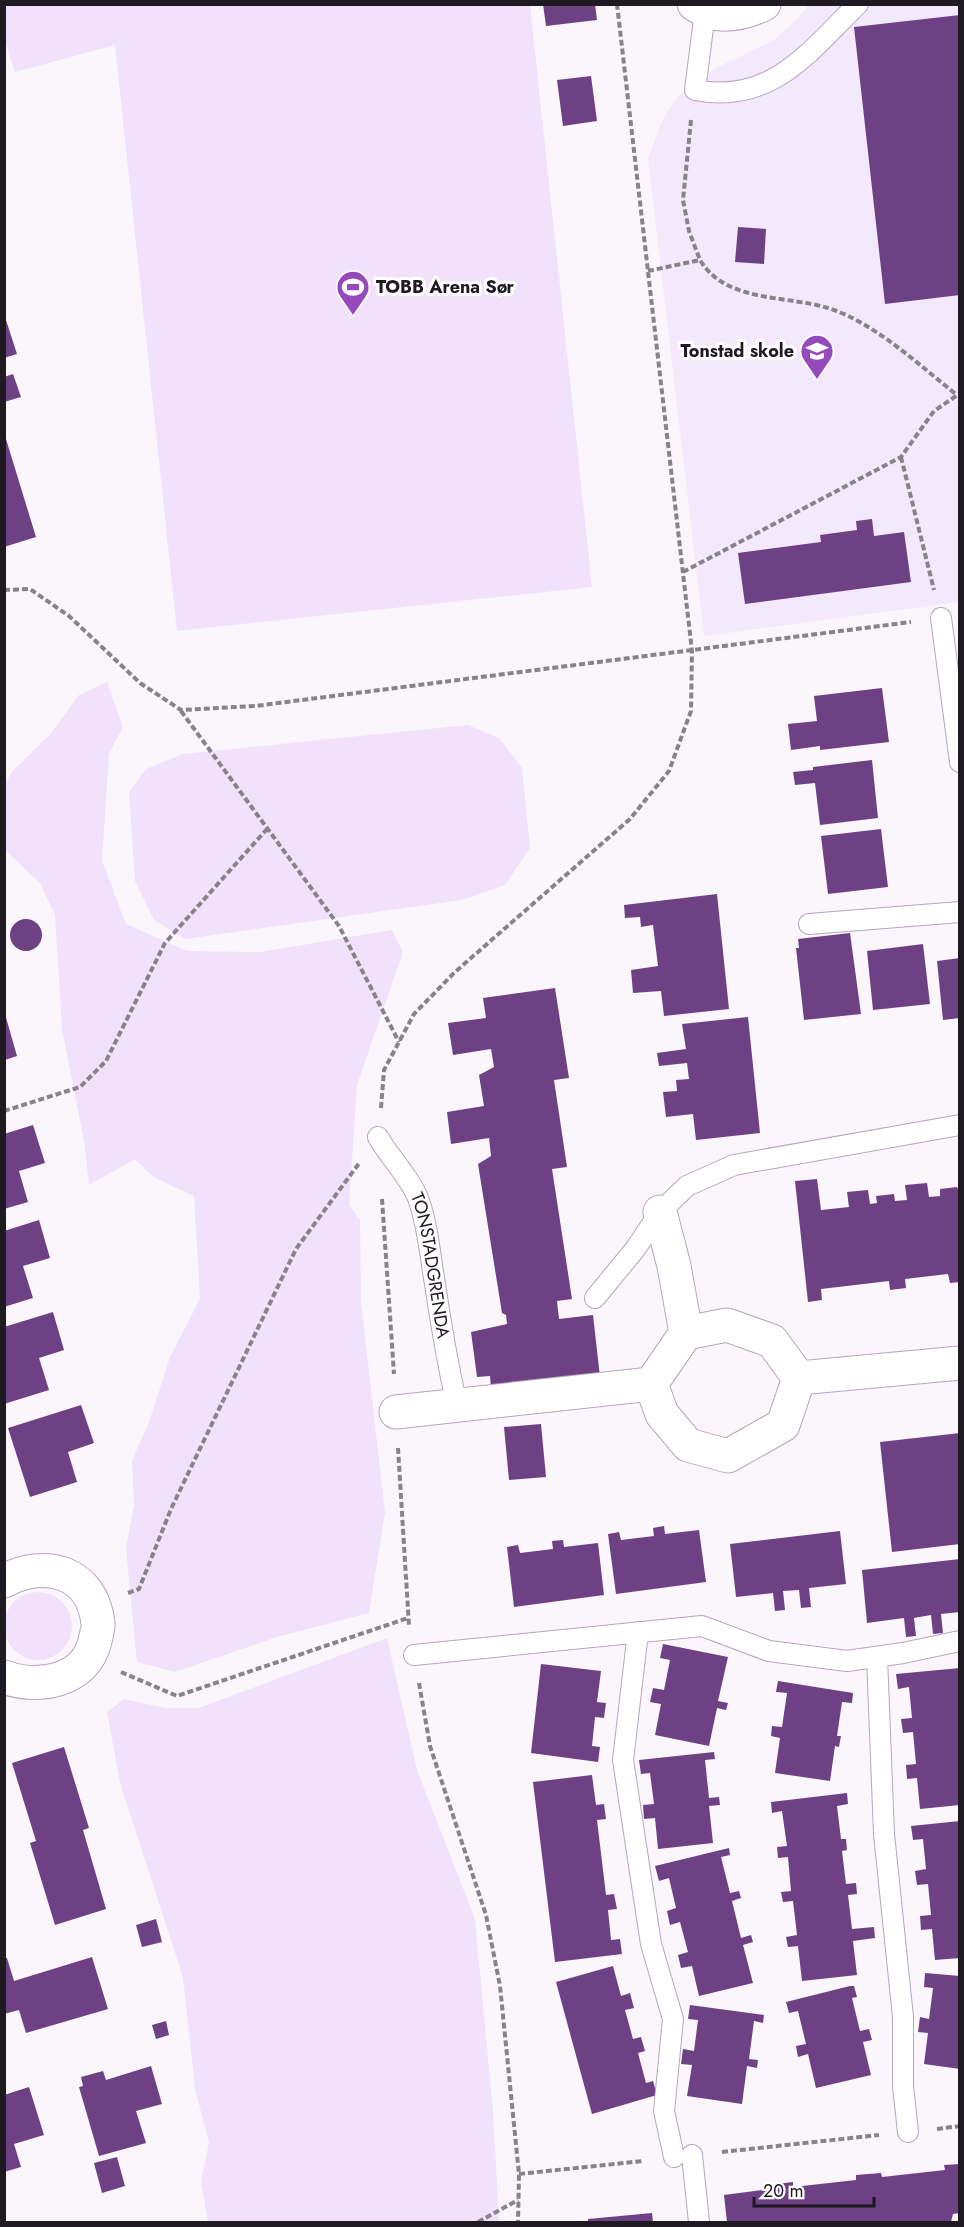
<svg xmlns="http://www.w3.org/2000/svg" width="964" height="2227" viewBox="0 0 964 2227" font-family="Jost,sans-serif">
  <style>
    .built { fill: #f4e8fc }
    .green { fill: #f2e1fb }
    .building { fill: #6e4184 }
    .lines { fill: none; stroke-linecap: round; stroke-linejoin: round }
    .lane-casing { stroke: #b6a6bf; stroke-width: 22 }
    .street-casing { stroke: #b6a6bf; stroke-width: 35 }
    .path { stroke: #88838a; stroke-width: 4; stroke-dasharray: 6 3; stroke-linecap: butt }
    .lane { stroke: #fff; stroke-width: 20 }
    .street { stroke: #fff; stroke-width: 33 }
    .labels { text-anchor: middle; stroke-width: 6; stroke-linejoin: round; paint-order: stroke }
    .poi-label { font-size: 18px; font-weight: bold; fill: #1f1922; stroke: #fff; text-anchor: start }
    .street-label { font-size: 18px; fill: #1f1922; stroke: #fff }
  </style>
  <rect width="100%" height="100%" fill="#faf6fb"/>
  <path class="built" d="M 808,5 L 959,5 L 959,602 L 704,636 L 648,158 L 663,119 L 678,96 L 714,69 L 774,40 L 801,15 Z"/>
  <path class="green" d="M 4,5 L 530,5 L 592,587 L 177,631 L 115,45 L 15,72 L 5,41 Z
    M 107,682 L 123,727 L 109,754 L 102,861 L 126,924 L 187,951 L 261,952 L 392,930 L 403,952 L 357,1085 L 349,1205 L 360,1220 L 361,1301 L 385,1513 L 369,1613 L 277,1637 L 175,1672 L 137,1662 L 126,1548 L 134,1505 L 132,1461 L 149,1422 L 170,1357 L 200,1299 L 194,1196 L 153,1177 L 135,1159 L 89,1185 L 84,1141 L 62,1029 L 55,915 L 40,883 L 5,850 L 5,785 L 11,773 L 52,732 L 79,695 Z
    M 468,725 L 499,738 L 522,768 L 530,848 L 505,885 L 462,900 L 185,939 L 154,920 L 135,881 L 129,792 L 146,769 L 183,754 Z
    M4 1626a34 34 0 1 1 68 0a34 34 0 1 1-68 0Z
    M 387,1638 L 417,1770 L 475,1919 L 493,2112 L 499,2222 L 208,2222 L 201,2181 L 209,2143 L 195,2089 L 183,1977 L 120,1783 L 107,1712 L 124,1699 L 165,1708 L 199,1708 Z"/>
  <path class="building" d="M 543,4 L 595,4 L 597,20 L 546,26 Z
    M 960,15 L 960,295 L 885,304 L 854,27 Z
    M 591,76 L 597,121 L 563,126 L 557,80 Z
    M 738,227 L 766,229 L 764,264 L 735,262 Z
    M 4,314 L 17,354 L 4,358 Z
    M 13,374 L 21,397 L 4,402 L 4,377 Z
    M 6,439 L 36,537 L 4,547 L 4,440 Z
    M 872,519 L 874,536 L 904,532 L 911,582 L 745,604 L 738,553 L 821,542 L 820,535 L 857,530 L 856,521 Z
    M 882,688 L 889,742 L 820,750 L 820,746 L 791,750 L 788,724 L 817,721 L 814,696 Z
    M 872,760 L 878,818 L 820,825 L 815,783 L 795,785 L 793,772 L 813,770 L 813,767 Z
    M 881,829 L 888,887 L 828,894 L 821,836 Z
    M 717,894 L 729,1009 L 664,1016 L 661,991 L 633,993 L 631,970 L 658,966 L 653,925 L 641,927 L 640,917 L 625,918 L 624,905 Z
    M10 935a16 16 0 1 1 32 0a16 16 0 1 1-32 0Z
    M 850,933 L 861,1014 L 804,1020 L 796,948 L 799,948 L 798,939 Z
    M 923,944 L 930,1004 L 873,1010 L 867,951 Z
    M 960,958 L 960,1018 L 943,1020 L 937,961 Z
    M 555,988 L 569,1078 L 554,1080 L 567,1167 L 552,1169 L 572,1299 L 557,1301 L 559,1319 L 593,1315 L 600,1377 L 491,1388 L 490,1376 L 477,1377 L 471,1332 L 507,1324 L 506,1315 L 502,1313 L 478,1164 L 491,1156 L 489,1138 L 451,1144 L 447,1112 L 484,1106 L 479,1075 L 494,1067 L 491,1049 L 453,1055 L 448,1023 L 486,1018 L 483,998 Z
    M 5,1014 L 17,1056 L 5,1060 Z
    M 748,1017 L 760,1133 L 696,1140 L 693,1114 L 666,1117 L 663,1092 L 677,1091 L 676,1080 L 689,1079 L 687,1063 L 659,1066 L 657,1053 L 686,1049 L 682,1024 Z
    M 33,1125 L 45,1163 L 19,1171 L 28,1202 L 4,1209 L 4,1134 Z
    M 817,1179 L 821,1210 L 849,1207 L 847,1192 L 868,1190 L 870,1204 L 877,1203 L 876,1196 L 894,1194 L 895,1201 L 907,1200 L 905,1185 L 927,1183 L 929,1197 L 940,1196 L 940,1189 L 957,1187 L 960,1194 L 960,1282 L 950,1283 L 948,1274 L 905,1279 L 906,1288 L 890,1290 L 889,1281 L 821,1289 L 822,1300 L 808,1302 L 795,1181 Z
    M 39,1220 L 50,1258 L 23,1266 L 33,1298 L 4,1307 L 4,1231 Z
    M 53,1312 L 64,1350 L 39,1358 L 49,1390 L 4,1404 L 4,1327 Z
    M 81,1405 L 94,1443 L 68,1452 L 77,1482 L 30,1497 L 8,1428 Z
    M 541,1424 L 546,1477 L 509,1480 L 504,1427 Z
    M 960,1433 L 960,1544 L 892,1552 L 880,1442 Z
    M 664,1526 L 665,1534 L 699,1530 L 706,1582 L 616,1594 L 608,1534 L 619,1532 L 621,1540 L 654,1536 L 653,1528 Z
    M 840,1531 L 846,1584 L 809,1588 L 811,1607 L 801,1608 L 799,1590 L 783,1591 L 785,1610 L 775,1611 L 773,1593 L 736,1597 L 730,1544 Z
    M 563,1540 L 564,1547 L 598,1543 L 604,1595 L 514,1607 L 507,1547 L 518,1545 L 520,1553 L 553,1549 L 552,1541 Z
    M 960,1559 L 960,1612 L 941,1614 L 943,1633 L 933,1634 L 931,1615 L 914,1618 L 916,1636 L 906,1637 L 904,1618 L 867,1623 L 862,1570 Z
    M 663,1644 L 728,1657 L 718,1701 L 728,1703 L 726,1710 L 717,1708 L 709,1746 L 655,1735 L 661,1704 L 650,1702 L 653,1688 L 664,1690 L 670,1660 L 660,1658 Z
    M 541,1664 L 601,1671 L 597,1702 L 606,1703 L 604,1718 L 595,1717 L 592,1746 L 600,1747 L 598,1762 L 531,1753 Z
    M 960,1668 L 960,1805 L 920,1809 L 917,1778 L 907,1779 L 906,1765 L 916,1764 L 913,1732 L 903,1733 L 901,1719 L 912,1718 L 909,1687 L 898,1689 L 896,1674 Z
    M 778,1681 L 853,1693 L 852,1703 L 842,1702 L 837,1736 L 841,1736 L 839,1747 L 835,1746 L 830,1781 L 775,1773 L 780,1738 L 771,1736 L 772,1726 L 782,1727 L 787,1693 L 776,1692 Z
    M 64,1747 L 89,1828 L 83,1830 L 106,1909 L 55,1925 L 30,1843 L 36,1841 L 12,1763 Z
    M 714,1752 L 715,1759 L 705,1760 L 709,1798 L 719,1797 L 720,1805 L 709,1806 L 713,1843 L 658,1849 L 655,1818 L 644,1819 L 643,1805 L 654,1804 L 650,1773 L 641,1774 L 639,1760 Z
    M 592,1775 L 596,1805 L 604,1804 L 606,1819 L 597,1820 L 606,1895 L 614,1894 L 617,1909 L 608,1910 L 611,1940 L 620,1939 L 622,1954 L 555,1962 L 533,1782 Z
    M 847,1793 L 848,1804 L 837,1806 L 841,1839 L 846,1839 L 847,1850 L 842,1851 L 846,1884 L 856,1883 L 857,1894 L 848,1895 L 852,1929 L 874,1927 L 875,1938 L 853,1941 L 857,1975 L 802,1981 L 798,1946 L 788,1947 L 786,1937 L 797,1935 L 793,1901 L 783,1902 L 781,1892 L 791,1891 L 788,1857 L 778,1858 L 777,1847 L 787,1846 L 782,1811 L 772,1813 L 771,1802 Z
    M 960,1821 L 960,1958 L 935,1960 L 932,1929 L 921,1930 L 920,1916 L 931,1915 L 928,1884 L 917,1885 L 915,1871 L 926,1869 L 923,1839 L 913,1840 L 911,1826 Z
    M 729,1848 L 730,1855 L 721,1857 L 730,1893 L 739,1891 L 741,1898 L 732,1901 L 741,1938 L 751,1935 L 753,1942 L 743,1945 L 753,1983 L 699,1996 L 692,1966 L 681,1968 L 678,1955 L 688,1952 L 680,1922 L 670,1925 L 667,1911 L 676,1908 L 669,1878 L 659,1881 L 655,1866 Z
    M 156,1919 L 162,1942 L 142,1947 L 136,1925 Z
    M 92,1957 L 108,2009 L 26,2033 L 19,2010 L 4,2014 L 4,1958 L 7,1958 L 14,1981 Z
    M 613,1966 L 621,1996 L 630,1993 L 634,2008 L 625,2010 L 633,2039 L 641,2037 L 645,2051 L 638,2053 L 646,2083 L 653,2081 L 657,2095 L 592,2114 L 556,1982 Z
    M 925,1973 L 960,1976 L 960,2069 L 924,2064 L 928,2033 L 918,2032 L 920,2017 L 929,2019 L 933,1988 L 924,1987 Z
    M 850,1986 L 854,1986 L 857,1997 L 852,1998 L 860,2031 L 869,2029 L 872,2040 L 863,2042 L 871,2075 L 816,2088 L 808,2054 L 798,2057 L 796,2046 L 806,2044 L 798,2011 L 789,2013 L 786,2002 Z
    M 690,2005 L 764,2015 L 763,2023 L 754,2021 L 749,2059 L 758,2060 L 757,2068 L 747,2066 L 742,2104 L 687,2096 L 692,2065 L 681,2064 L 683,2049 L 694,2051 L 698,2020 L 688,2019 Z
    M 166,2021 L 169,2035 L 156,2039 L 152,2025 Z
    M 151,2066 L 162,2104 L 136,2111 L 146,2143 L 99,2156 L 79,2087 L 83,2086 L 81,2077 L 103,2071 L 106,2080 Z
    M 29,2087 L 44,2135 L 14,2144 L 21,2167 L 4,2172 L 4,2095 Z
    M 117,2157 L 125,2186 L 102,2193 L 94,2163 Z
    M 960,2164 L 960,2213 L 953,2214 L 951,2222 L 727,2222 L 724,2195 L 769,2189 L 768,2185 L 793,2182 L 793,2187 L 856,2180 L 856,2175 L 881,2173 L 882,2177 L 945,2170 L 944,2165 Z
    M 652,2213 L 653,2222 L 588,2222 L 588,2219 Z"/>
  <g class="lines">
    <defs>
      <g id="lane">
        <path d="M 705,12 L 695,90 C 771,105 809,52 858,4"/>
        <path d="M 941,618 L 960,762"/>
        <path d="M 809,924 L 960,912"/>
        <path id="s1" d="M 378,1137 C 390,1158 409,1176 418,1198 C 428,1225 430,1256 435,1284 C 441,1325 448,1365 457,1406"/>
        <path d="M 595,1298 L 636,1248 L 660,1212 L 687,1186 L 734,1165 L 960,1125"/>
        <path d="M 638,1632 L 623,1760 L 651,1944 L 673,2019 L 664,2111 L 674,2157"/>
        <path d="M 414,1655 L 702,1626 L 769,1651 L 847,1661 L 903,1653 L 960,1641"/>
        <path d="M 877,1657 L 884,1834 L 903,2017 L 903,2086 L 908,2132"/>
        <path d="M 692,2155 L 699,2222"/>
      </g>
      <path id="street" d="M 694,4 C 716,20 741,15 764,4
        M 660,1212 L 674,1266 L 686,1333
        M 727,1325 L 772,1341 L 799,1378 L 783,1425 L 728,1456 L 688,1445 L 662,1414 L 651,1384 L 686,1333 Z
        M 799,1378 L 960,1363
        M 396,1412 L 651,1384
        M 4,1581 C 45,1559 92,1571 98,1623 C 99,1628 96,1635 95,1641 C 86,1681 38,1690 4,1677"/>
    </defs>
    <use href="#lane" class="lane-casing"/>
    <use href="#street" class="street-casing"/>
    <path class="path" d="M 691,120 L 683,200 L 689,231 L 700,260
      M 648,271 L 700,260 C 726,303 786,295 828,308 C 874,322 920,366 957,395
      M 901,457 L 934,590
      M 683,572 L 901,457 L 934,411 L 959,394
      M 4,590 L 30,589 L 69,616 L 140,683 L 181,710 L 255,706 L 911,622
      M 181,711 L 339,926 L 399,1042
      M 381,1108 L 384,1070 L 414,1014 L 455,972 L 630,819 L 669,771 L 691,711 L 692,651 L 617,4
      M 4,1111 L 80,1087 L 106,1061 L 165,943 L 267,829
      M 382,1199 L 394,1374
      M 398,1448 L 409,1626
      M 128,1593 L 139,1589 L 171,1509 L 296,1249 L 360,1162
      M 121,1672 L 177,1696 L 408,1618
      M 419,1683 L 430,1746 L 486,1915 L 500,1986 L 519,2174 L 518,2222
      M 937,2129 L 960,2126
      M 722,2152 L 879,2135
      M 519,2174 L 643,2161
      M 478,2222 L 518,2200"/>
    <use href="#lane" class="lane"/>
    <use href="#street" class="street"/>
  </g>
  <defs>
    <symbol id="stadium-pin" viewBox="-11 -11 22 30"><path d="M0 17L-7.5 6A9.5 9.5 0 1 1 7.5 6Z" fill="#9649ba" stroke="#fff"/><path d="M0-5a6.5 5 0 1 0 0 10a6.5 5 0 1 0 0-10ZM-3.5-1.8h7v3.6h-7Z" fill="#fff"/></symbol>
    <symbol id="school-pin" viewBox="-11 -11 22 30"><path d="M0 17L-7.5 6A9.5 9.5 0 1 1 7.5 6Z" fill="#9649ba" stroke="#fff"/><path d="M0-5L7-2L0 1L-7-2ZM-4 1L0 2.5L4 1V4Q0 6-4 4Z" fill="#fff"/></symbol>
  </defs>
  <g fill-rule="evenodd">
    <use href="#stadium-pin" x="334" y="268" width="38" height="52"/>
    <use href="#school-pin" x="798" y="332" width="38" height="52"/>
  </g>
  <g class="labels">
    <g class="poi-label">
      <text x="376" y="293">TOBB Arena Sør</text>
      <text x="794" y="357" text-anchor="end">Tonstad skole</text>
    </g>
    <g class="street-label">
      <text dy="6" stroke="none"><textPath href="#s1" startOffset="142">TONSTADGRENDA</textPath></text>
    </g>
  </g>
  <rect width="964" height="2227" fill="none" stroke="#1f1922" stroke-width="12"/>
  <path d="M754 2197v9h120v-9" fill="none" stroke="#1f1922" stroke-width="3"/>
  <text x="763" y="2197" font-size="18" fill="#1f1922" stroke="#ffffff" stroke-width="4.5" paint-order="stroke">20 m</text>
</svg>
